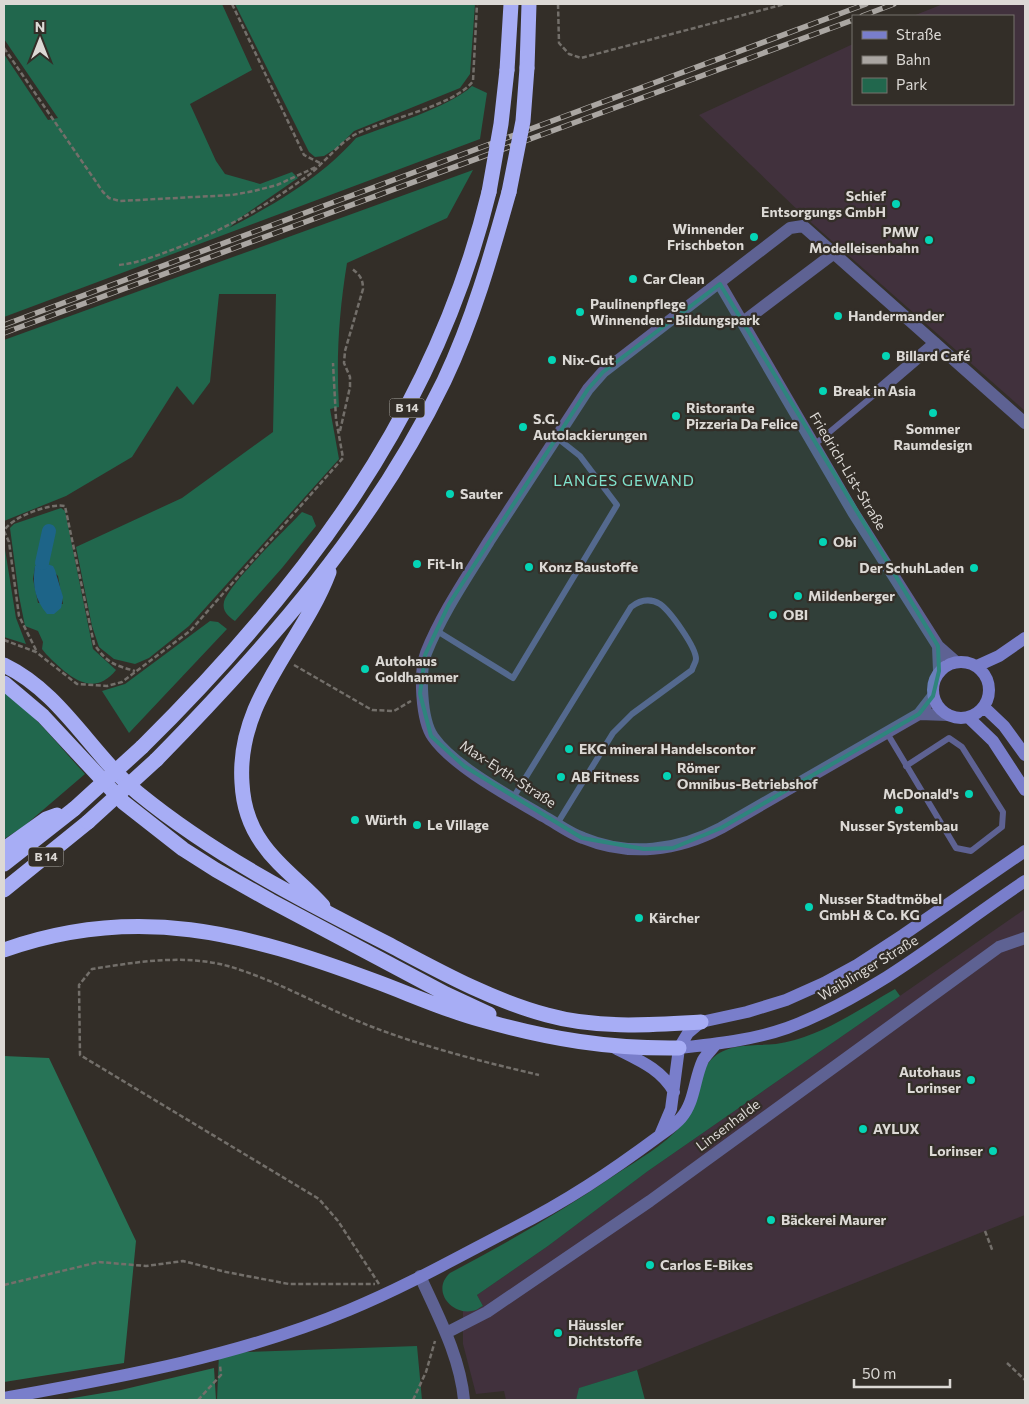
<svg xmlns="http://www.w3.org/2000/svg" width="1029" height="1404" viewBox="0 0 1029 1404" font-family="Commissioner,sans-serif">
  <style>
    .industrial { fill: #41313d }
    .green { fill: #21674d; fill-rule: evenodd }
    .forest { fill: #277457 }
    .water { fill: #1d6488 }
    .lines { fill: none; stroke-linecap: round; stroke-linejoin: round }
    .canal { stroke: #1d6488; stroke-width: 14 }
    .path { stroke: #736f6a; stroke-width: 2.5; stroke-dasharray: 5 2.5; stroke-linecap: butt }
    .lane { stroke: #5e6293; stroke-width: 6 }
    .street { stroke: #5e6293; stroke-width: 12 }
    .secondary { stroke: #797ecb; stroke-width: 12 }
    .highway { stroke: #a7adf5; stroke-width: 15 }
    .rail-casing { stroke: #aaa6a2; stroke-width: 5.5 }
    .rail { stroke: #332e28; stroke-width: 4; stroke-dasharray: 11; stroke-linecap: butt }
    .highway-bridge { stroke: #a7adf5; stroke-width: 15 }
    .marked { fill: #2e857d; fill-opacity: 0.2; stroke: #2e857d; stroke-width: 4; stroke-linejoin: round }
    .poi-dot { fill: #04d5b6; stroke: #332e28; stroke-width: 2 }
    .labels { text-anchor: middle; stroke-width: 4.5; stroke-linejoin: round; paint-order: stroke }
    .shield { fill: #332e28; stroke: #a9a6a1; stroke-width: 1 }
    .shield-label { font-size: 12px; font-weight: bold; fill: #dcd9d5 }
    .poi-label { font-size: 14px; font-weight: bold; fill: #dcd9d5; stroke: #332e28; text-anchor: start }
    .street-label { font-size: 14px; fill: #dcd9d5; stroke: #332e28 }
    .neighbourhood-label { font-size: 15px; letter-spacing: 1px; fill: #80e3cd; stroke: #332e28 }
  </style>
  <rect width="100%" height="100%" fill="#332e28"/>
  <path class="industrial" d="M 943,4 L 1025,4 L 1025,411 L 806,218 L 699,115 L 853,44 L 853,104 L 1013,104 L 1013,16 L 913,16 Z
    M 1025,909 L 1025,1215 L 637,1370 L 580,1388 L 576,1400 L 506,1400 L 504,1391 L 476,1394 L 463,1344 L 463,1311 L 472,1311 L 483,1306 L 477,1295 L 548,1246 L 648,1171 Z"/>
  <path class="green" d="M 4,4 L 222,4 L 252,70 L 190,104 L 216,161 L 225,174 L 260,184 L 292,172 L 298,178 L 240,218 L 229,228 C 274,205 323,176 356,138 C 387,126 450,107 472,86 L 487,93 L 480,139 L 4,317 L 4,54 L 48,120 L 58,118 L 4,39 Z
    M 235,4 L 475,4 L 470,74 L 460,88 L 354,131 L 338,147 L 324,156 L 315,157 L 309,152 Z
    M 473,170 L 447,218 L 347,263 C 339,312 336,357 339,407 L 330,409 L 339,459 L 189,626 L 149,658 L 135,664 L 114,659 L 99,647 L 92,626 L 76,547 L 182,498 L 273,432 L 276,294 L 219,294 L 210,382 L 193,405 L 177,386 L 132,457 L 66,496 L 4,521 L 4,340 Z
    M 61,508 L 65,511 L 93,649 L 116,670 C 92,700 66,674 46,654 L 42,649 L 43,642 L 38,631 L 25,626 L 19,596 L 10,528 L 14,524 ZM 45,563 L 58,576 L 63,604 L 38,603 L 33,579 L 35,567 Z
    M 302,512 L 312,516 L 316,526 L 282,568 L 235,621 C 228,616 222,611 224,602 C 228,585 287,528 302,512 Z
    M 4,543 L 16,618 L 26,644 L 4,637 Z
    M 210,621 L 218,622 L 227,629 L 129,733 L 102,691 L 125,684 Z
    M 4,692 C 35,714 59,746 85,774 L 23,827 L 4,839 Z
    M 895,989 L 900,996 L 648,1171 L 548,1246 L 477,1295 L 483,1306 C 480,1307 476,1311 472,1311 C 451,1315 431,1290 450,1273 C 507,1243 562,1211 615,1175 C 638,1160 664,1145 682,1125 C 697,1106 694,1074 714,1057 C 730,1043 756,1046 776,1044 C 819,1038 858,1010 895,989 Z
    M 417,1346 L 422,1400 L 217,1400 L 219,1353 Z
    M 637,1370 L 645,1400 L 576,1400 L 579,1388 Z"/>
  <path class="forest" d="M 4,1056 L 49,1058 L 136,1241 L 124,1363 L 4,1382 Z
    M 214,1368 L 216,1400 L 61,1400 L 121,1390 Z"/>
  <path class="water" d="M 44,563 L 53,566 L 55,570 L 63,597 L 61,608 L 54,614 L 47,614 C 35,600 32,585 35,566 Z"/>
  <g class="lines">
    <path class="canal" d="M 42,563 L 49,531"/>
    <path class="path" d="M 232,4 L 304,155 L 322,164
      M 558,4 L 559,43 L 569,54 L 581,58 L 785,4
      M 4,48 L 103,192 L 109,198 L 120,201 L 232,195 L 254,191 L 277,185 L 316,167
      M 119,265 C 139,263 158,255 177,248 C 226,229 268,205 310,174 C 325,162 339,143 356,134 C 385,119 455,106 473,81 L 477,4
      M 340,431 L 350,387 L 350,377 L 344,363 L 345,351 L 363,289 C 363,278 359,274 351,268
      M 4,640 L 36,652 L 77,684 L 107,686 L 122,682 L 190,631 L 343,458 L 336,419 L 333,363
      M 36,650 L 19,616 L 9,542 L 4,531 C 11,517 50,503 65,506 L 66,511 L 94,644 C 107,663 114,665 135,671
      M 294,665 L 372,710 L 394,711 L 411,701
      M 985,1231 L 993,1252
      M 379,1284 L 338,1221 L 319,1199 L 80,1055 L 79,985 L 92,969 C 136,962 184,954 228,966 C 279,981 325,1009 375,1028 C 428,1048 484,1062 539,1075
      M 4,1285 L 99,1262 L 146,1266 L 183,1261 L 226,1272 L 289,1284 L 375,1284
      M 1007,1363 L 1025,1380
      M 198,1400 L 221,1375 L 220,1365
      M 413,1400 L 426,1372 L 435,1341"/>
    <path class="lane" d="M 814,445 L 880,390
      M 437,631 L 513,678 L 617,505 L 580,456 L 556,437
      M 887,733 L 956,848 L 971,851 L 1002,827 L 1003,812 L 962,747 L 949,738 L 906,766
      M 513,798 L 631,607 C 640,600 650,598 660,604 C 670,611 696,647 696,659 C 696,662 693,666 692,670 L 632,714 L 613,733 L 557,824"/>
    <path class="street" d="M 720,284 L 853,512 L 938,646 L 955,661
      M 743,322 L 833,254
      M 880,390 L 935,343
      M 938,646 L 939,671
      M 933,696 L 919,714 L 721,828 C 678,851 629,857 583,838 C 569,833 556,823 543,816 C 511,797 454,767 433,737 C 421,720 419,672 426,653 C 442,613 467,577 489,541 C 522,490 555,439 588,389 L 603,372 L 790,228 L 803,226 L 1025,423
      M 919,714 L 948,715
      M 420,1276 C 438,1316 460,1356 464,1400
      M 446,1333 L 487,1312 L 650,1201 L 999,947 L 1025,938"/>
    <path class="secondary" d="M933 690a28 28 0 1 1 56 0a28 28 0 1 1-56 0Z
      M 977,666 L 999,656 L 1025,638
      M 984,707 L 1004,726 L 1025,755
      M 968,717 L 993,741 L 1025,790
      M 613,1047 C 636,1059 661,1068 674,1092
      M 679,1048 C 716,1044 753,1040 787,1028 C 876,995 947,933 1025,881
      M 660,1135 L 671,1109 L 679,1048 L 688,1033 L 701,1022 L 747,1012 L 786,1000 L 824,983 L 857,965 L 903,935 L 1025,851
      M 4,1398 C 120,1377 239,1356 349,1310 C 405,1287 458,1257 512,1229 C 567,1201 609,1173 659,1136 C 667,1130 674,1126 681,1118 C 695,1102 694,1079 703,1060 C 706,1055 712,1049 716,1044"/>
    <path class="highway" d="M 527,68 L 529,4
      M 507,70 L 511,4
      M 4,665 C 62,693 90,753 138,793 C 214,855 301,900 388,944 C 439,971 491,1000 547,1015 C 597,1029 650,1025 701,1022
      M 4,683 L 43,716 L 123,802 L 183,849 L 216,870 L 271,901 L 446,994 L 489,1014
      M 142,747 C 303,588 435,414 489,192
      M 156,760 C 268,646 374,526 444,381 C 473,320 491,256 509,192
      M 4,849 L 46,819 L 57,815
      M 4,864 L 74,809
      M 4,890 L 88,822
      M 323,906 C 304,884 279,868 262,843 C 250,826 243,804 242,783 C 236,700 302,644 329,572
      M 4,950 C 136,903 246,933 372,980 C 408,993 444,1010 482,1020 C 549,1039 609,1049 679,1048"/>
    <defs>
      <path id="rail" d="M 862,16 L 894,4
        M 4,325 L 866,4
        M 4,333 L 853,20"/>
    </defs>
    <use href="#rail" class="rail-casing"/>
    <use href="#rail" class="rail"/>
    <path class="highway-bridge" d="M 489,192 L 501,124 L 507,70
      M 509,192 L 523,121 L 527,68
      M 74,809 L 142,747
      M 88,822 L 156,760"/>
  </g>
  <path class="marked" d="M 720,284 L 938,646 L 939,671 L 933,696 L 919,714 L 721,828 L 673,848 L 644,849 L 582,838 L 464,766 L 431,736 L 420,694 L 425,655 L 449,604 L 588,389 L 603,372 Z"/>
  <g class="poi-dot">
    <circle cx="896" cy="204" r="5"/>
    <circle cx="754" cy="237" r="5"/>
    <circle cx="929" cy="240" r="5"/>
    <circle cx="633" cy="279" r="5"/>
    <circle cx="580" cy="312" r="5"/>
    <circle cx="838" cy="316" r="5"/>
    <circle cx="886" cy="356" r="5"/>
    <circle cx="552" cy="360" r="5"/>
    <circle cx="823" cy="391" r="5"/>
    <circle cx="933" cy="413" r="5"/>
    <circle cx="676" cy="416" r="5"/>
    <circle cx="523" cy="427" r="5"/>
    <circle cx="450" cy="494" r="5"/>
    <circle cx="823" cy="542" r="5"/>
    <circle cx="417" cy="564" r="5"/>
    <circle cx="529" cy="567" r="5"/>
    <circle cx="974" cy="568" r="5"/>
    <circle cx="798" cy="596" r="5"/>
    <circle cx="773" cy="615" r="5"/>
    <circle cx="365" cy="669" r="5"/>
    <circle cx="569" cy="749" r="5"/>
    <circle cx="667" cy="776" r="5"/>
    <circle cx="561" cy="777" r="5"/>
    <circle cx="969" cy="794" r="5"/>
    <circle cx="899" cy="810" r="5"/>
    <circle cx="355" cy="820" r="5"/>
    <circle cx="417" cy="825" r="5"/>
    <circle cx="809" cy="907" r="5"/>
    <circle cx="639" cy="918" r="5"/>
    <circle cx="971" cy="1080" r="5"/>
    <circle cx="863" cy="1129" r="5"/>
    <circle cx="993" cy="1151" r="5"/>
    <circle cx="771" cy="1220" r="5"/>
    <circle cx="650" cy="1265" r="5"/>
    <circle cx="558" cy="1333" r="5"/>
  </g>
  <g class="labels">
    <g class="shield">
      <rect x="389.5" y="398.5" width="35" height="19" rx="4"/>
      <rect x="28.5" y="847.5" width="35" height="19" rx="4"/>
    </g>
    <g class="shield-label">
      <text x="407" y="412">B 14</text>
      <text x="46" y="861">B 14</text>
    </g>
    <g class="poi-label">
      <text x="886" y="201" text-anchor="end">Schief<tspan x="886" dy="16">Entsorgungs GmbH</tspan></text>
      <text x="744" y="234" text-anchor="end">Winnender<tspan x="744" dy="16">Frischbeton</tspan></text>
      <text x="919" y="237" text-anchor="end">PMW<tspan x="919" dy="16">Modelleisenbahn</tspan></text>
      <text x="643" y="284">Car Clean</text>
      <text x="590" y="309">Paulinenpflege<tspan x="590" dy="16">Winnenden - Bildungspark</tspan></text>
      <text x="848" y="321">Handermander</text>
      <text x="896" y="361">Billard Café</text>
      <text x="562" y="365">Nix-Gut</text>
      <text x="833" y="396">Break in Asia</text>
      <text x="686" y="413">Ristorante<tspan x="686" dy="16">Pizzeria Da Felice</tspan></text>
      <text x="533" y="424">S.G.<tspan x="533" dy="16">Autolackierungen</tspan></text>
      <text x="933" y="434" text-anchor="middle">Sommer<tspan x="933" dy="16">Raumdesign</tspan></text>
      <text x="460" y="499">Sauter</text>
      <text x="833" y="547">Obi</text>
      <text x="427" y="569">Fit-In</text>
      <text x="539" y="572">Konz Baustoffe</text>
      <text x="964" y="573" text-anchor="end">Der SchuhLaden</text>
      <text x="808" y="601">Mildenberger</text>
      <text x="783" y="620">OBI</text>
      <text x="375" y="666">Autohaus<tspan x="375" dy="16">Goldhammer</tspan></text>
      <text x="579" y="754">EKG mineral Handelscontor</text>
      <text x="677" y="773">Römer<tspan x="677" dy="16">Omnibus-Betriebshof</tspan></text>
      <text x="571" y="782">AB Fitness</text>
      <text x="959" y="799" text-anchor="end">McDonald's</text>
      <text x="365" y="825">Würth</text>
      <text x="427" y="830">Le Village</text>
      <text x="899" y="831" text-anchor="middle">Nusser Systembau</text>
      <text x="819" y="904">Nusser Stadtmöbel<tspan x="819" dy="16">GmbH &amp; Co. KG</tspan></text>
      <text x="649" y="923">Kärcher</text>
      <text x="961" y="1077" text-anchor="end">Autohaus<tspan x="961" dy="16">Lorinser</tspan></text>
      <text x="873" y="1134">AYLUX</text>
      <text x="983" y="1156" text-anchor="end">Lorinser</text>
      <text x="781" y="1225">Bäckerei Maurer</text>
      <text x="660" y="1270">Carlos E-Bikes</text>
      <text x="568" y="1330">Häussler<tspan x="568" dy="16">Dichtstoffe</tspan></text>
    </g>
    <g class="street-label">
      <text transform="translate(848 471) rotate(59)" y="5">Friedrich-List-Straße</text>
      <text transform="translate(508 774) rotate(33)" y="5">Max-Eyth-Straße</text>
      <text transform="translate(868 968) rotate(-31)" y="5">Waiblinger Straße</text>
      <text transform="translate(728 1125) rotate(-37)" y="5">Linsenhalde</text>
    </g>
    <g class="neighbourhood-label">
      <text x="624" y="486">LANGES GEWAND</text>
    </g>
  </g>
  <rect width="1029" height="1404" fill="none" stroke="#dcd9d5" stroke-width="10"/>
  <rect x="852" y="15" width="162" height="90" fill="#332e28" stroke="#77726d"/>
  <rect x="862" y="31" width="25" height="8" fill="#797ecb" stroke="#77726d"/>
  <text x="896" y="40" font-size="15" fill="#dcd9d5">Straße</text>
  <rect x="862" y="56" width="25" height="8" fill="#aaa6a2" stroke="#77726d"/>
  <text x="896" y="65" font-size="15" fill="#dcd9d5">Bahn</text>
  <rect x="862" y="78" width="25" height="15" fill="#21674d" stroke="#77726d"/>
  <text x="896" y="90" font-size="15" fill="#dcd9d5">Park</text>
  <g transform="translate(40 40)" stroke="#332e28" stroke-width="4" paint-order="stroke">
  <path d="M0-4L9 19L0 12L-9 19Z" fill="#dcd9d5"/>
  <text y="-8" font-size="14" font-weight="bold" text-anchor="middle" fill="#dcd9d5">N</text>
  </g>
  <path d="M854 1379v8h96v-8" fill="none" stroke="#dcd9d5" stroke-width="2.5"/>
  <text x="862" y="1379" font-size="15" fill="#dcd9d5" stroke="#332e28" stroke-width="4" paint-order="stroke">50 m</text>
</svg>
